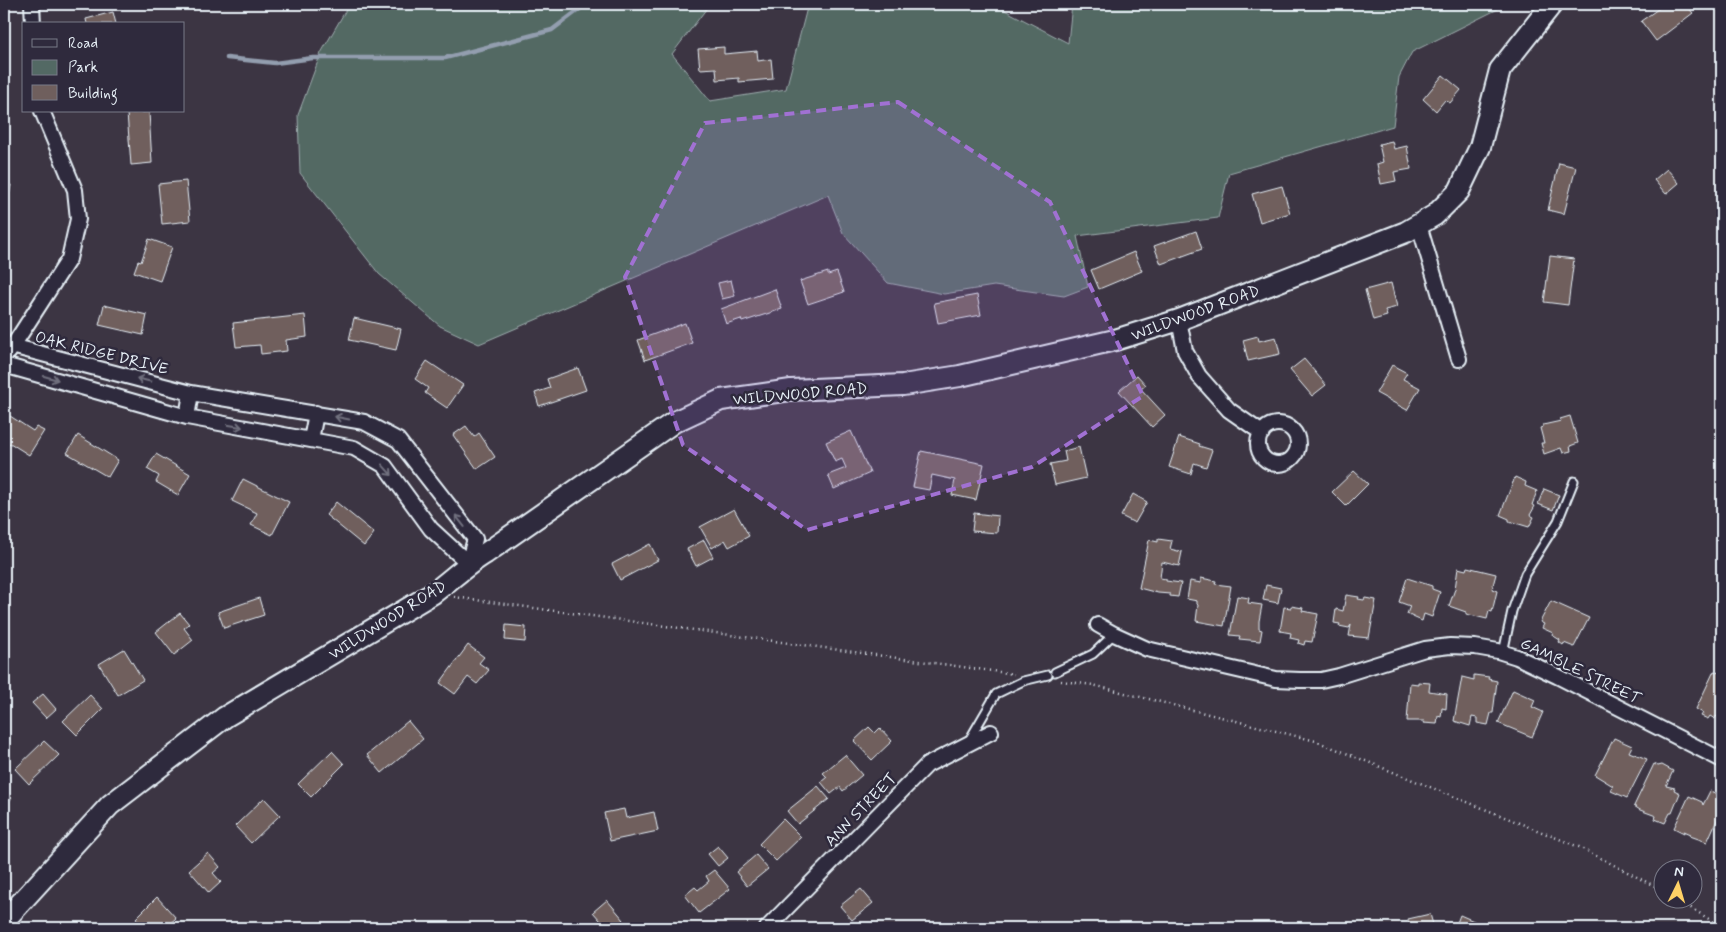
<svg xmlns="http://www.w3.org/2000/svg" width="1726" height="932" viewBox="0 0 1726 932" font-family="Mynerve,sans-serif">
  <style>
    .green { fill: #536964; stroke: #9eadae }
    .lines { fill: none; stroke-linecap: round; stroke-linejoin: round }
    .stream { stroke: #939eaf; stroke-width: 4.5 }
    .building { fill: #6f5f5d; stroke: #e8f1f8 }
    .lane-casing { stroke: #e8f1f8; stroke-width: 11 }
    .street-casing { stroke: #e8f1f8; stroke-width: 18 }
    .secondary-casing { stroke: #e8f1f8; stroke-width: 24 }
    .path { stroke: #e8f1f8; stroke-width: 2.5; stroke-dasharray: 1 4; stroke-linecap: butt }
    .lane { stroke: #2f2a3d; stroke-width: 7 }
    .street { stroke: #2f2a3d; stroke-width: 14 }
    .secondary { stroke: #2f2a3d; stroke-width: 20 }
    .oneway { stroke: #70707e }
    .marked { fill: #a171d3; fill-opacity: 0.2; stroke: #a171d3; stroke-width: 4; stroke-dasharray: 10 6; stroke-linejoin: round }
    .labels { text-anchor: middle; stroke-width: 5; stroke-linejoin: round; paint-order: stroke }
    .street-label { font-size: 16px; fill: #e8f1f8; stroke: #2f2a3d }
  </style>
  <rect width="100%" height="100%" fill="#3c3543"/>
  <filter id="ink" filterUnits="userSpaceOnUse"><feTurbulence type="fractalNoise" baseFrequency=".02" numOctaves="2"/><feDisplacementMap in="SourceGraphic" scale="10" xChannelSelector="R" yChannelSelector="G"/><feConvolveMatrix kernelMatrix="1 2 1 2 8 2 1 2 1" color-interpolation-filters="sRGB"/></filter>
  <g filter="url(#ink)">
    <path class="green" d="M 348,4 L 710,4 L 672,54 L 710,101 L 786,89 L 808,4 L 993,4 L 1068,43 L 1072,4 L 1508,4 L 1412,52 L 1399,77 L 1393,126 L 1229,173 L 1218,218 L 1077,236 L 1088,287 L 1064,296 L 994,286 L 944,294 L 888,283 L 843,233 L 828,195 L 479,344 L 440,326 L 379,274 L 300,173 L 298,115 L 321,53 L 347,8 Z"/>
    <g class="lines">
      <path class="stream" d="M 227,58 L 275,63 L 313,58 L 445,58 L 552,30 L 581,8 L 592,4"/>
    </g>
    <path class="building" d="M 1665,4 L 1685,4 L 1693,13 L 1656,41 L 1641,21 Z
      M 113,12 L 116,24 L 87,24 L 86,19 Z
      M 724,47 L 724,54 L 757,51 L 758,61 L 771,59 L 773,79 L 739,82 L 739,78 L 717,80 L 716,68 L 700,69 L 698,49 Z
      M 1443,75 L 1461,90 L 1450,103 L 1445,100 L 1436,111 L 1423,99 Z
      M 149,112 L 152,163 L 131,165 L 127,113 Z
      M 1392,141 L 1394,149 L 1407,146 L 1411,169 L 1394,172 L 1396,181 L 1381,184 L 1377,164 L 1383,162 L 1379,144 Z
      M 1559,163 L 1576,167 L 1564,214 L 1548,210 Z
      M 1667,169 L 1679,183 L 1666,194 L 1654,180 Z
      M 186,181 L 190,221 L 162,224 L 158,184 Z
      M 4,183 L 11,185 L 4,225 Z
      M 1282,186 L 1290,213 L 1260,222 L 1252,194 Z
      M 1196,231 L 1202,249 L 1161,264 L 1154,246 Z
      M 149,239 L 172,247 L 160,281 L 134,272 L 138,261 L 141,262 Z
      M 1134,252 L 1142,271 L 1099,289 L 1091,270 Z
      M 1550,256 L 1574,259 L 1568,305 L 1544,302 Z
      M 828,272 L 828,275 L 837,272 L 844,292 L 808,304 L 800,281 Z
      M 731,280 L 735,296 L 722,299 L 718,283 Z
      M 1391,283 L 1397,307 L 1385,310 L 1387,316 L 1373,320 L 1365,290 Z
      M 775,289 L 782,309 L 742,322 L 741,319 L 726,324 L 721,309 Z
      M 977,295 L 981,315 L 938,323 L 934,303 Z
      M 104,305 L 147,315 L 143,335 L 99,325 Z
      M 305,315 L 307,337 L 286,340 L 287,351 L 261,354 L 260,345 L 236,347 L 233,323 Z
      M 354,318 L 401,329 L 396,350 L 349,340 Z
      M 685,323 L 692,343 L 645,360 L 638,340 Z
      M 1258,336 L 1259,341 L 1276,337 L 1280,354 L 1248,361 L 1243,340 Z
      M 1304,359 L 1326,385 L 1312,396 L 1290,370 Z
      M 427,361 L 463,385 L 447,408 L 425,393 L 428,388 L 415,379 Z
      M 1392,365 L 1407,373 L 1403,379 L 1420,388 L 1407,410 L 1376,393 Z
      M 578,368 L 586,390 L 539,406 L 535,393 L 550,388 L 547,379 Z
      M 1137,375 L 1146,385 L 1141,389 L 1165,415 L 1152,427 L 1119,391 Z
      M 10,416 L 33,431 L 36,427 L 44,431 L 29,455 L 10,443 L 4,451 L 4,426 Z
      M 1570,416 L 1578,443 L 1570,446 L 1571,451 L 1563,453 L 1561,448 L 1544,454 L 1541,443 L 1544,443 L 1540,428 L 1543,427 L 1543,425 L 1561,421 L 1560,419 Z
      M 466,426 L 474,437 L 479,433 L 495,457 L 477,469 L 453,435 Z
      M 851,431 L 870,473 L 834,489 L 828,475 L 846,468 L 842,459 L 835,462 L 826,442 Z
      M 78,435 L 118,460 L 108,477 L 67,453 Z
      M 1179,437 L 1200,444 L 1199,446 L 1212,450 L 1206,467 L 1194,463 L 1191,474 L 1169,467 Z
      M 1079,447 L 1086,478 L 1055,485 L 1050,464 L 1066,461 L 1064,451 Z
      M 921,451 L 984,464 L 976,500 L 952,495 L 955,480 L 932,475 L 929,490 L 913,487 Z
      M 156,454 L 190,474 L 178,495 L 156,482 L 159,476 L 147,469 Z
      M 1354,471 L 1368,484 L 1346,506 L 1332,492 Z
      M 1515,477 L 1526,482 L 1525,486 L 1537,491 L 1532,505 L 1535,506 L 1530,515 L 1534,517 L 1529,527 L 1509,521 L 1509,519 L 1500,515 Z
      M 243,479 L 289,502 L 272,535 L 251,525 L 257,513 L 232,501 Z
      M 1544,489 L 1559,495 L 1553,510 L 1538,504 Z
      M 1133,494 L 1147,502 L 1135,523 L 1121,516 Z
      M 336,502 L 374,533 L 364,546 L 326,515 Z
      M 734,509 L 749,536 L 729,547 L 725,540 L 712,548 L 700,527 Z
      M 974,513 L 998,516 L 997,533 L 972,531 Z
      M 1158,539 L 1172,541 L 1170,549 L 1182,552 L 1179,566 L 1162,562 L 1160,578 L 1166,579 L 1166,581 L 1181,583 L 1178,597 L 1170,596 L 1170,594 L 1158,593 L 1139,588 L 1149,540 L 1158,542 Z
      M 704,540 L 713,557 L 696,566 L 687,549 Z
      M 650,544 L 658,560 L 620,580 L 612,564 Z
      M 1467,567 L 1496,574 L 1492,589 L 1497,591 L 1492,612 L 1489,611 L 1487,619 L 1466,614 L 1466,612 L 1449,606 L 1455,589 L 1458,568 L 1466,570 Z
      M 1201,578 L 1216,581 L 1215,584 L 1231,586 L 1224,626 L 1196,621 L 1198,605 L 1197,604 L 1197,601 L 1187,599 L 1190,581 L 1201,583 Z
      M 1407,578 L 1432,586 L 1432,589 L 1440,592 L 1432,617 L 1424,614 L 1422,621 L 1415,618 L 1407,614 L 1410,606 L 1399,602 Z
      M 1266,585 L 1281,588 L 1278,603 L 1263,600 Z
      M 1346,595 L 1359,597 L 1358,599 L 1364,600 L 1365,598 L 1376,600 L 1369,638 L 1349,636 L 1351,625 L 1349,628 L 1339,626 L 1340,624 L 1334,623 L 1336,609 L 1343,611 Z
      M 1237,596 L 1249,598 L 1248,603 L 1262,605 L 1259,621 L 1259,629 L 1262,630 L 1260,641 L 1239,639 L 1240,636 L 1230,635 Z
      M 259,598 L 264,615 L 224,628 L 218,612 Z
      M 1551,601 L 1589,618 L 1574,647 L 1564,643 L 1563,645 L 1559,642 L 1560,640 L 1552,635 L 1553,633 L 1542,628 L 1544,624 L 1540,622 Z
      M 1291,606 L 1303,608 L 1302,611 L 1318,614 L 1312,642 L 1305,641 L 1304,645 L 1298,643 L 1299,640 L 1290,638 L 1291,633 L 1280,631 L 1284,607 L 1291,608 Z
      M 180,613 L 189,624 L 184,628 L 193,640 L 174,655 L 156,632 Z
      M 506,625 L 526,627 L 525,642 L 505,640 Z
      M 468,645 L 484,657 L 479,663 L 489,670 L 477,684 L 468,677 L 455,694 L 440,683 Z
      M 124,649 L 143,680 L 118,695 L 99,664 Z
      M 1714,671 L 1722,674 L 1722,719 L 1716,716 L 1715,719 L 1710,716 L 1708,719 L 1701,716 L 1703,713 L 1696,709 Z
      M 1474,675 L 1489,677 L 1488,679 L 1497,681 L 1493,713 L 1491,713 L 1488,725 L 1477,723 L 1477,718 L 1472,717 L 1470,726 L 1454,721 L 1462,677 L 1474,680 Z
      M 1418,682 L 1430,683 L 1429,691 L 1447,694 L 1446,709 L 1442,708 L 1441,717 L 1438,716 L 1437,724 L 1423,723 L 1424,721 L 1407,721 L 1410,683 L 1418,684 Z
      M 1513,690 L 1535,700 L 1532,707 L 1543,712 L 1532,737 L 1498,723 Z
      M 43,694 L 56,709 L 46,718 L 32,703 Z
      M 90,695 L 103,709 L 77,735 L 63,721 Z
      M 408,721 L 423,739 L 382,773 L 367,755 Z
      M 869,727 L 875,733 L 880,728 L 892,741 L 872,760 L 854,741 Z
      M 1614,738 L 1632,746 L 1629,752 L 1647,759 L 1627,798 L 1611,791 L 1613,786 L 1595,775 Z
      M 44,741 L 59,755 L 29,784 L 15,769 Z
      M 332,751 L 344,764 L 311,797 L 298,784 Z
      M 845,755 L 862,775 L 843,791 L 840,787 L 831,794 L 821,782 L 827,777 L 823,773 Z
      M 1654,764 L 1658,766 L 1662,765 L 1673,771 L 1666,786 L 1675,788 L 1674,790 L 1680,793 L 1672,813 L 1670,813 L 1665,823 L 1655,819 L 1656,816 L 1640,810 L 1634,806 Z
      M 818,786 L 829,799 L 798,824 L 787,811 Z
      M 4,791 L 12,798 L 4,807 Z
      M 1710,791 L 1722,796 L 1722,809 L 1707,842 L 1690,836 L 1691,834 L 1684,831 L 1684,833 L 1674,828 L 1689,796 L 1702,802 L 1703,805 Z
      M 264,798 L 280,815 L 251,843 L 235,826 Z
      M 624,809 L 626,818 L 654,812 L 658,831 L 610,841 L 604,813 Z
      M 783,819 L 801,837 L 776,861 L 759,844 Z
      M 718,846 L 728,858 L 718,866 L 708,854 Z
      M 208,853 L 220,867 L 213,873 L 221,882 L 209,893 L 189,870 Z
      M 756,855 L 768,869 L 747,886 L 736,872 Z
      M 714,870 L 730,889 L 699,913 L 685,895 L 695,887 L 698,890 L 709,881 L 706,876 Z
      M 861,889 L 873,903 L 852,920 L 840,906 Z
      M 157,897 L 176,918 L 165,928 L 137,928 L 141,924 L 136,918 Z
      M 607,900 L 624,920 L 614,928 L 607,928 L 593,912 Z
      M 1430,914 L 1434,928 L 1410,928 L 1408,919 Z
      M 1460,915 L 1483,925 L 1481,928 L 1455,928 Z"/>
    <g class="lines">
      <defs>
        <path id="lane" d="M 1503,653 L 1512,611 L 1525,574 L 1558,521 L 1574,481
          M 1055,672 L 1093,654 L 1114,634
          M 968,742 L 996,694 L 1023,681 L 1048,675"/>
        <path id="street" d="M 32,4 L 33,24
          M 1419,225 L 1459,359
          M 1179,320 L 1185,351 L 1199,376 L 1229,410 L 1262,433
          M 4,344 L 191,393 L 364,422 L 398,440 L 475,539 L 468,563 L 431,529 L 385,466 L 354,448 L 187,417 L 4,365
          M 9,352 L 69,259 L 78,219 L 75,190 L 42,111
          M 187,417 L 191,393
          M1258 444a20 20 0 1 1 40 0a20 20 0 1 1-40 0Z
          M 311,440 L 316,413
          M 1098,625 L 1114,634 L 1147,649 L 1276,679 L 1300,680 L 1321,680 L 1339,676 L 1425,649 L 1450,646 L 1475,647 L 1498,651 L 1517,657 L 1557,676 L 1722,760
          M 767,928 L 927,765 L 991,732"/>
        <path id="secondary" d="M 4,921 L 110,805 L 225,717 L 432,594 C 451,580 467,564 486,553 L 674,422 L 721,400 L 791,390 L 903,385 L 960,376 L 1115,340 L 1179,320 L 1406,232 L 1435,215 L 1459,191 L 1480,147 L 1500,70 L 1552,4"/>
      </defs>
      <use href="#lane" class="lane-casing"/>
      <use href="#street" class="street-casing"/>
      <use href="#secondary" class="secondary-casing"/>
      <path class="path" d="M 454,597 L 1014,674
        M 1061,681 L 1093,685 L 1316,741 L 1579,847 L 1664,891
        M 1678,900 L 1722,927"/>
      <use href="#lane" class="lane"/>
      <use href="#street" class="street"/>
      <use href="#secondary" class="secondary"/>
    </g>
    <defs><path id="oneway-shaft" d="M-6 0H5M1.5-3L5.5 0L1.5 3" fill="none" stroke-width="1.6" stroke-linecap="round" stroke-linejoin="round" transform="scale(1.25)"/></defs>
    <g class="oneway">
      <use href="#oneway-shaft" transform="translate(51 378) rotate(16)"/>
      <use href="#oneway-shaft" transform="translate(144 380) rotate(-166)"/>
      <use href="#oneway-shaft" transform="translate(342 418) rotate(-169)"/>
      <use href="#oneway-shaft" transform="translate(235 426) rotate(10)"/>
      <use href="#oneway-shaft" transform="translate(387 470) rotate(48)"/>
      <use href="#oneway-shaft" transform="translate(460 521) rotate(-128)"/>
    </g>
  </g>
  <path class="marked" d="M 898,102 L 1050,202 L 1143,396 L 1032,467 L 807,530 L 683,445 L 625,277 L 705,123 Z"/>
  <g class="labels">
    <g class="street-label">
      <text transform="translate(1195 312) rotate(-20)" y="6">WILDWOOD ROAD</text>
      <text transform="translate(102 352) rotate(14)" y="6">OAK RIDGE DRIVE</text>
      <text transform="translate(800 393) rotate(-5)" y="6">WILDWOOD ROAD</text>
      <text transform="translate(387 619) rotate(-32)" y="6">WILDWOOD ROAD</text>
      <text transform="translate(1581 670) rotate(26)" y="6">GAMBLE STREET</text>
      <text transform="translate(860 809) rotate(-46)" y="6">ANN STREET</text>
    </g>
  </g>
  <rect width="1726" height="932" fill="none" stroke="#2f2a3d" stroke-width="20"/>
  <rect x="10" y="10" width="1706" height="912" fill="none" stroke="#e8f1f8" stroke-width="2" filter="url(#ink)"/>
  <rect x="22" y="22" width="162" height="90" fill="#2f2a3d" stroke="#797a88"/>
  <rect x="32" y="39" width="25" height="8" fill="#2f2a3d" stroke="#797a88"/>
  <text x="68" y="48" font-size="15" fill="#e8f1f8">Road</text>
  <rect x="32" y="60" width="25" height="15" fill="#536964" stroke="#797a88"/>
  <text x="68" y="72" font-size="15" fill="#e8f1f8">Park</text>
  <rect x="32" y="85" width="25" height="15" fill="#6f5f5d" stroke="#797a88"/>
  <text x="68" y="98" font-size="15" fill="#e8f1f8">Building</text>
  <g transform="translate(1678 884) rotate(5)"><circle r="24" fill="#2f2a3d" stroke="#797a88"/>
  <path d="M0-4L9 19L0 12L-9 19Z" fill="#ffd166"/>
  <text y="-8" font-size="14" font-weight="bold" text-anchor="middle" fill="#e8f1f8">N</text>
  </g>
</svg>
